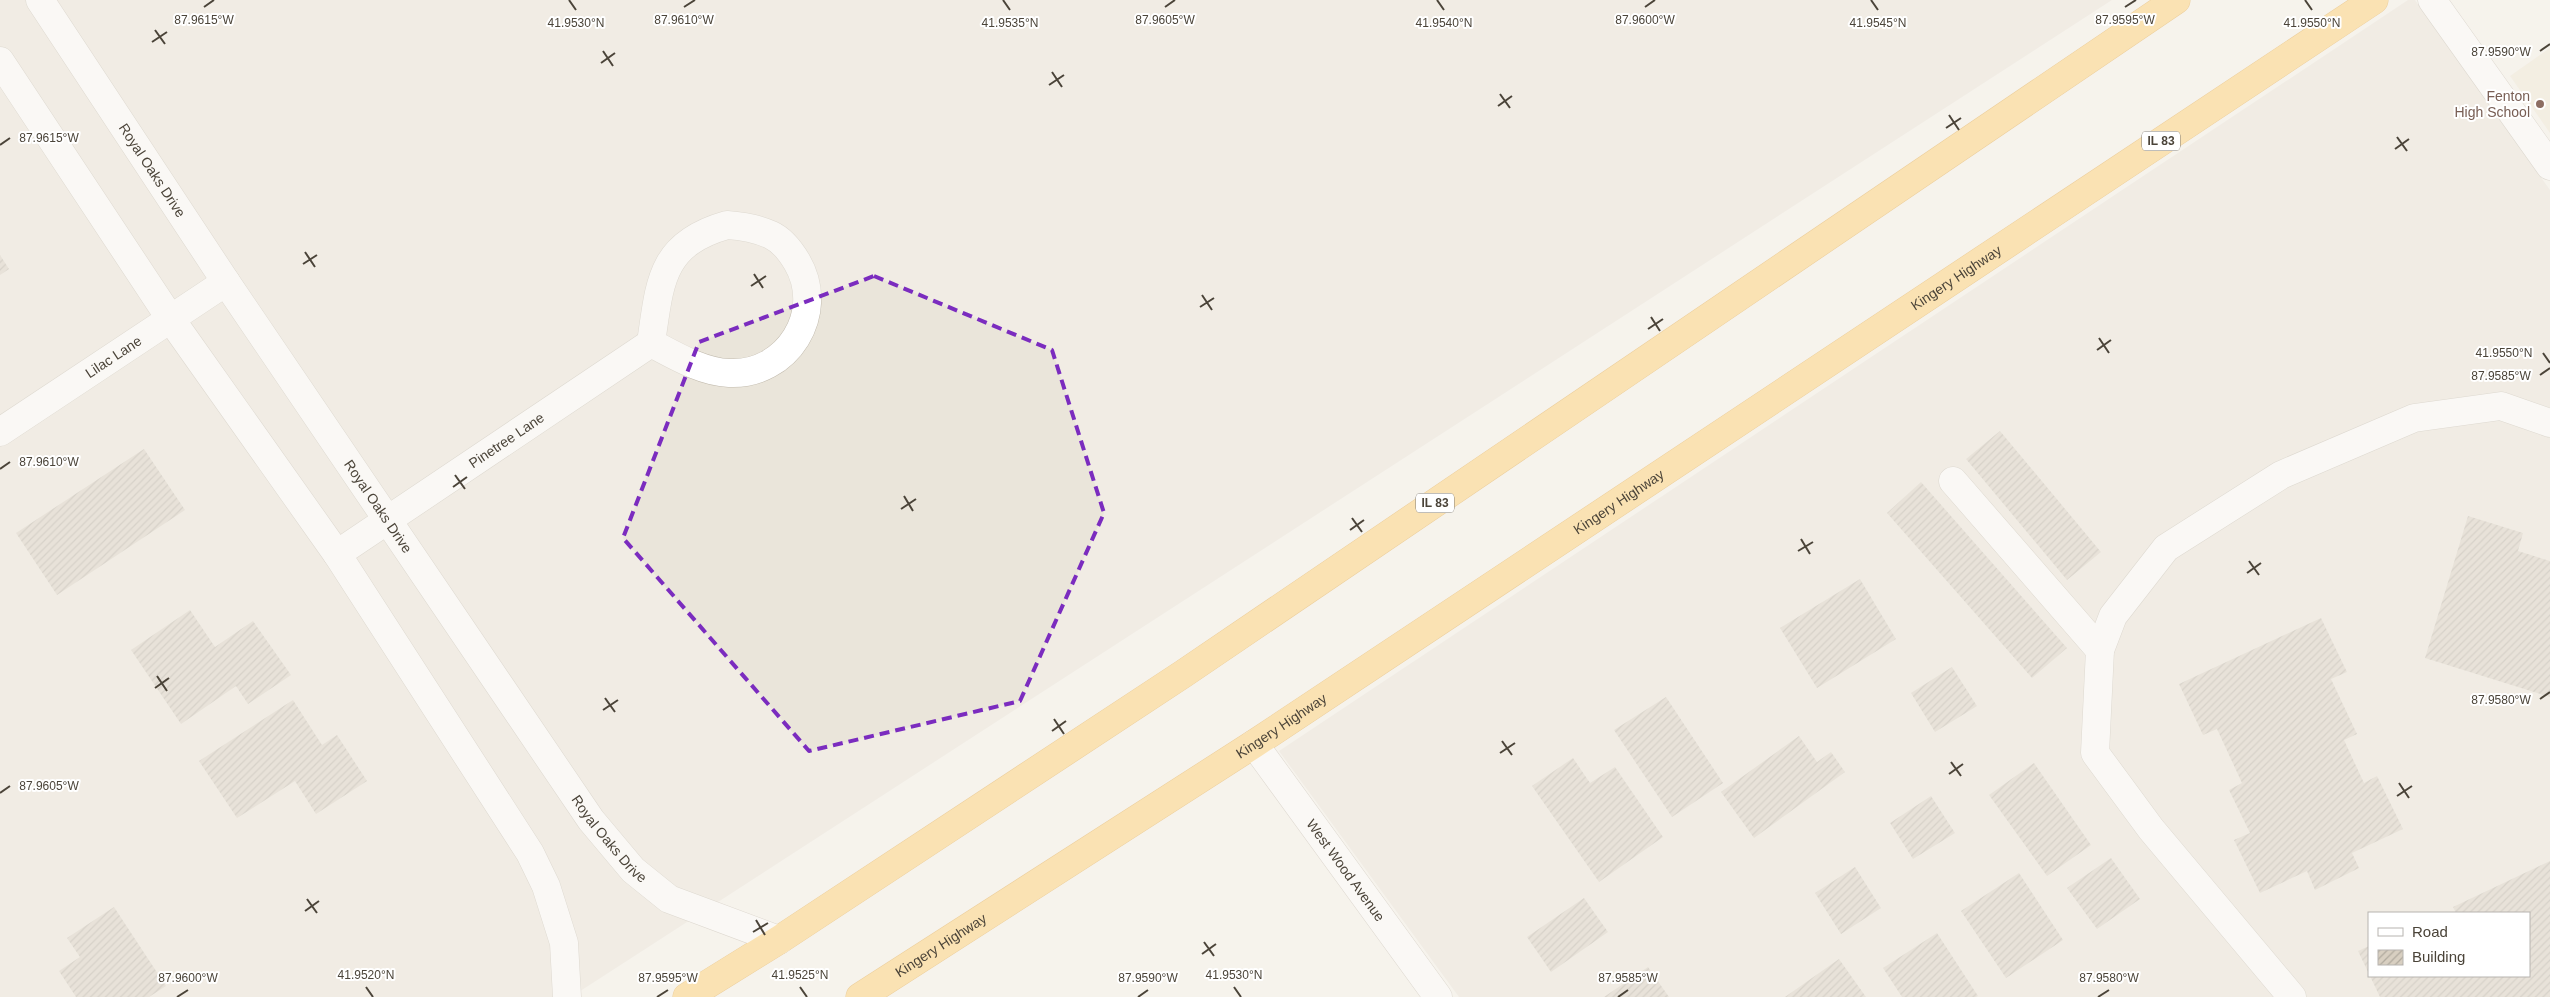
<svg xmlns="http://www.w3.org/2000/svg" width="2550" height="997" viewBox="0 0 2550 997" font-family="Arial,sans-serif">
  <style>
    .residential { fill: #eae5da; fill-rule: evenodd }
    .education { fill: #efe8d6 }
    .building { fill: url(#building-hatch) }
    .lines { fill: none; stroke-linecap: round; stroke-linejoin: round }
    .minor-casing { stroke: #c2bbae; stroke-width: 29 }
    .highway-casing { stroke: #e0a43c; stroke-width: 29 }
    .minor { stroke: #fff; stroke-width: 28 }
    .highway { stroke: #ffcf6e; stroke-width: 28 }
    .marked { fill: none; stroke: #7b2cbf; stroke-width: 4; stroke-dasharray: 10 6; stroke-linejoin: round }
    .ticks { fill: none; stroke: #4b4439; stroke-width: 2 }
    .education-dot { fill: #8d6e63; stroke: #fff; stroke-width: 2 }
    .labels { text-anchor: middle; stroke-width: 4; stroke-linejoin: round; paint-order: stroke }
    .shield { fill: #fff; stroke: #817c74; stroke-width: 1 }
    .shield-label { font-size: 12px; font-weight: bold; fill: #4b4439 }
    .education-label { font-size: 14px; fill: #785e54; stroke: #fff; text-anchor: end }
    .street-label { font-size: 14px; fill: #4b4439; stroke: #fff }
    .ticks-label { font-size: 12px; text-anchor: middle; fill: #4b4439; stroke: #fff; stroke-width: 4; stroke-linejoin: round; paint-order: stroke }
  </style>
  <defs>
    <pattern id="building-hatch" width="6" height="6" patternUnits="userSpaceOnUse" patternTransform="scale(1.25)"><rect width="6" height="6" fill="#d8cfc1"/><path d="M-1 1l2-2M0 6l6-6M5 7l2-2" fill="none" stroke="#b1aa9e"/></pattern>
  </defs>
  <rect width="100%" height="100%" fill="#f6f3ec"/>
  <path class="residential" d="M 0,0 L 2112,0 L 571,997 L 0,997 Z
    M 2408,0 L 2415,0 L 2550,190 L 2550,997 L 1459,997 L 1279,751 ZM 2369,913 L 2529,913 L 2529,976 L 2369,976 Z"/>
  <path class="education" d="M 2550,48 L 2550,133 L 2510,76 Z"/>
  <path class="building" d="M 0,255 L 9,269 L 0,275 Z
    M 2000,431 L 2101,552 L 2067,580 L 1966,459 Z
    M 144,449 L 185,510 L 57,595 L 16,533 Z
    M 1921,482 L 2067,648 L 2032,678 L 1887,513 Z
    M 2468,516 L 2523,533 L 2518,551 L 2550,561 L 2550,697 L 2425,658 Z
    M 1860,579 L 1896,639 L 1817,688 L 1780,628 Z
    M 190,610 L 215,647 L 253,621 L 291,675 L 248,704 L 236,686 L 181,724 L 131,650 Z
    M 2321,618 L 2347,672 L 2331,679 L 2357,734 L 2344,740 L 2364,783 L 2377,776 L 2403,829 L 2352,853 L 2359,868 L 2315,890 L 2307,871 L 2260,893 L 2234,840 L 2250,833 L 2229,790 L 2242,783 L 2217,729 L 2203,735 L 2179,684 Z
    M 1952,667 L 1977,706 L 1935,732 L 1911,693 Z
    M 1666,697 L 1723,783 L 1672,817 L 1614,730 Z
    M 293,700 L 322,745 L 337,735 L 367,781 L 316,814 L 295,781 L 237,818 L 199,761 Z
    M 1799,736 L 1817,762 L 1831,752 L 1845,772 L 1754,838 L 1721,792 Z
    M 1573,758 L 1590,783 L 1615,767 L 1663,837 L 1599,882 L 1532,786 Z
    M 2034,763 L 2091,845 L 2047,876 L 1989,795 Z
    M 1931,796 L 1955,833 L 1913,859 L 1890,823 Z
    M 2111,858 L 2140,899 L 2097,929 L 2067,888 Z
    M 2550,861 L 2550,997 L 2380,997 L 2370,976 L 2529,976 L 2529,913 L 2456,913 L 2453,907 Z
    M 1855,867 L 1881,908 L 1841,934 L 1815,893 Z
    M 2019,873 L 2063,940 L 2006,978 L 1961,911 Z
    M 1584,898 L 1608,932 L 1551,972 L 1527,937 Z
    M 114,907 L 166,986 L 149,997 L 76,997 L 59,971 L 80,957 L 67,938 Z
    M 1937,933 L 1978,996 L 1976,997 L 1902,997 L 1883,968 Z
    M 2369,946 L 2369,974 L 2358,951 Z
    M 1839,959 L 1866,997 L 1785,997 Z
    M 1648,967 L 1669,997 L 1604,997 Z"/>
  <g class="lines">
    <defs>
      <g id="minor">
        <path id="s1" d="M 40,0 L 226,282 L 591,820 L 633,870 L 669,899 L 779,940"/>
        <path d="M 2432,0 L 2550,166"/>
        <path d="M 0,61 L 170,318 L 337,554 L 530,853 L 546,886 L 564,943 L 567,997"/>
        <path d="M 727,225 C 742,226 756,228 771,235 C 782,240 791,252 797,262 C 827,313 787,376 729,373 C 702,372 674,355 651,343 C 660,282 660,244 727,225 Z"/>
        <path id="s2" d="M 0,432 L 226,282"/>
        <path d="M 1953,481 L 2100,650"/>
        <path id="s3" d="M 337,554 L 651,343"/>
        <path id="s4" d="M 1254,744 L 1438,997"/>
        <path d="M 2292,997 L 2151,829 L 2095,753 L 2100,650 L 2113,616 L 2166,548 L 2281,475 L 2414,418 L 2501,406 L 2550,423"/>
      </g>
      <g id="highway">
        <path d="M 687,997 L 779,940 L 1183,674 L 2176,0"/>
        <path id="s5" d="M 860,997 L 1254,744 L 2374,0"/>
      </g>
    </defs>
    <use href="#minor" class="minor-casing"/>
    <use href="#highway" class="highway-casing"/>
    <use href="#minor" class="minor"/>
    <use href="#highway" class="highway"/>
  </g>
  <path d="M0 0H2550V997H0ZM 874,276 L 1052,350 L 1104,513 L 1020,701 L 809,751 L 623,538 L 699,342 Z" fill="#f6f3ec" fill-opacity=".55" fill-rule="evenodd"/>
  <path class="marked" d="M 874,276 L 1052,350 L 1104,513 L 1020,701 L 809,751 L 623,538 L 699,342 Z"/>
  <path class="ticks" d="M 569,0 L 576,10M 1003,0 L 1010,10M 1437,0 L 1444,10M 1871,0 L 1878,10M 2305,0 L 2312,10M 204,7 L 214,0M 684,7 L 695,0M 1165,7 L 1175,0M 1645,7 L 1655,0M 2125,7 L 2136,0M 155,30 L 165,44M 152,42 L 167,32M 603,51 L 613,66M 2540,51 L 2550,44M 601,63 L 615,53M 1052,72 L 1062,87M 1049,85 L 1064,75M 1500,94 L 1510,108M 1498,106 L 1512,96M 1949,115 L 1959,130M 1946,128 L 1961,118M 2397,137 L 2407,151M 0,145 L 10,138M 2395,149 L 2409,139M 305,252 L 315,267M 303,264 L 317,255M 754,274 L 763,288M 751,286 L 766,276M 1202,295 L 1212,310M 1200,307 L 1214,298M 1651,317 L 1660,331M 1648,329 L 1663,319M 2099,338 L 2109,353M 2097,350 L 2111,340M 2543,353 L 2550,363M 2540,375 L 2550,368M 0,469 L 10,462M 455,475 L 465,489M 453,487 L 467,477M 904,496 L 913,511M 901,509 L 916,499M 1352,518 L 1362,532M 1350,530 L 1364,520M 1801,539 L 1810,554M 1798,551 L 1813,542M 2249,561 L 2259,575M 2247,573 L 2261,563M 157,676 L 167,691M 155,688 L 169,678M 605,698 L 615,712M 2540,699 L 2550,692M 603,710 L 618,700M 1054,719 L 1064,734M 1052,731 L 1066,721M 1502,741 L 1512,755M 1500,753 L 1515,743M 1951,762 L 1961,776M 1949,774 L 1963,764M 2399,783 L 2409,798M 0,793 L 10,786M 2397,796 L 2412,786M 307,899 L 317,913M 305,911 L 319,901M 756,920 L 765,935M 753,932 L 768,923M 1204,942 L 1214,956M 1202,954 L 1216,944M 366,987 L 373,997M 800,987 L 807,997M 1234,987 L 1241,997M 177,997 L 188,990M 657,997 L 668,990M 1138,997 L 1148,990M 1618,997 L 1628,990M 2098,997 L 2109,990"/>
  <circle class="education-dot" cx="2540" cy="104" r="5"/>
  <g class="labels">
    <g class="shield">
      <rect x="2142" y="131.5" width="38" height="19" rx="4"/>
      <rect x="1416" y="493.5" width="38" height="19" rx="4"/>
    </g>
    <g class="shield-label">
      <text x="2161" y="145">IL 83</text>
      <text x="1435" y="507">IL 83</text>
    </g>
    <g class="education-label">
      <text x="2530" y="101">Fenton<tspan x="2530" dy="16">High School</tspan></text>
    </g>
    <g class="street-label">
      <text dy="5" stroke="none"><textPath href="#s1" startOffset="204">Royal Oaks Drive</textPath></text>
      <text dy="5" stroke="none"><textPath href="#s5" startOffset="1311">Kingery Highway</textPath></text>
      <text dy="5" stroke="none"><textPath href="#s2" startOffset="136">Lilac Lane</textPath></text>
      <text dy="5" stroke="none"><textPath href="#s3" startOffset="204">Pinetree Lane</textPath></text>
      <text dy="5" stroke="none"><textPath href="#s5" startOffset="906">Kingery Highway</textPath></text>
      <text dy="5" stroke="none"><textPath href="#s1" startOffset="609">Royal Oaks Drive</textPath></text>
      <text dy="5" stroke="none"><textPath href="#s5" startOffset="501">Kingery Highway</textPath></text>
      <text dy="5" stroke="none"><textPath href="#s1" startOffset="1014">Royal Oaks Drive</textPath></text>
      <text dy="5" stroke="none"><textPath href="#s4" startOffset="156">West Wood Avenue</textPath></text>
      <text dy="5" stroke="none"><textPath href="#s5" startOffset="96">Kingery Highway</textPath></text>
    </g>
  </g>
  <g class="ticks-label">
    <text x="684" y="24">87.9610°W</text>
    <text x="204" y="24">87.9615°W</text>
    <text x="1165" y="24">87.9605°W</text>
    <text x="1645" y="24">87.9600°W</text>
    <text x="2125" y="24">87.9595°W</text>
    <text x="1010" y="27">41.9535°N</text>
    <text x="1444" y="27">41.9540°N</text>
    <text x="576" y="27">41.9530°N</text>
    <text x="1878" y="27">41.9545°N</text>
    <text x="2312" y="27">41.9550°N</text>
    <text x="2501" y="56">87.9590°W</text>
    <text x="49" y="142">87.9615°W</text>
    <text x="2504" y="357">41.9550°N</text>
    <text x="2501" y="380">87.9585°W</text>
    <text x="49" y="466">87.9610°W</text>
    <text x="2501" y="704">87.9580°W</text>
    <text x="49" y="790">87.9605°W</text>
    <text x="366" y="979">41.9520°N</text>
    <text x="800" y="979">41.9525°N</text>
    <text x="1234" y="979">41.9530°N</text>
    <text x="188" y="982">87.9600°W</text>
    <text x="668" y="982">87.9595°W</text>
    <text x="1148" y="982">87.9590°W</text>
    <text x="1628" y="982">87.9585°W</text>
    <text x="2109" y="982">87.9580°W</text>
  </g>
  <rect x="2368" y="912" width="162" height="65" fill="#ffffff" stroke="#b7b4b0"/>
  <rect x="2378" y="928" width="25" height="8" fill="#ffffff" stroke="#b7b4b0"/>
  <text x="2412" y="937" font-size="15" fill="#4b4439">Road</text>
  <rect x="2378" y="950" width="25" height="15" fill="url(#building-hatch)" stroke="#b7b4b0"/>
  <text x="2412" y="962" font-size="15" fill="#4b4439">Building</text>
</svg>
